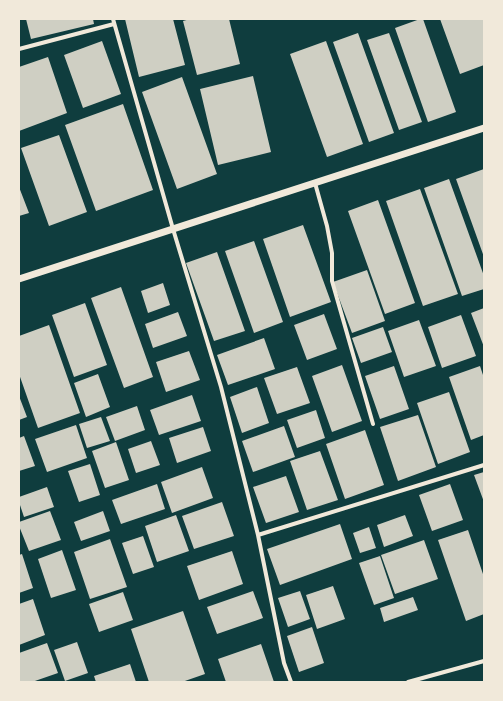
<svg xmlns="http://www.w3.org/2000/svg" width="503" height="701" viewBox="0 0 503 701" font-family="'PT Sans Narrow',sans-serif">
  <style>
    .building { fill: #cfcfc3 }
    .lines { fill: none; stroke-linecap: round; stroke-linejoin: round }
    .minor { stroke: #f1e9da; stroke-width: 4 }
    .tertiary { stroke: #f1e9da; stroke-width: 7 }
  </style>
  <rect width="100%" height="100%" fill="#0f3d3e"/>
  <path class="building" d="M 26,19 L 93,19 L 94,24 L 31,39 Z
    M 125,19 L 173,19 L 185,65 L 139,77 Z
    M 190,19 L 229,19 L 240,64 L 197,75 L 183,21 Z
    M 420,19 L 423,19 L 456,112 L 428,122 L 395,28 Z
    M 440,19 L 484,19 L 484,65 L 460,74 Z
    M 358,33 L 394,133 L 369,142 L 333,42 Z
    M 389,33 L 422,122 L 399,130 L 367,40 Z
    M 102,41 L 121,94 L 83,108 L 64,55 Z
    M 326,41 L 363,144 L 327,157 L 290,54 Z
    M 48,57 L 67,113 L 19,131 L 19,67 Z
    M 253,76 L 271,152 L 218,165 L 200,89 Z
    M 182,77 L 217,174 L 177,189 L 142,92 Z
    M 123,104 L 153,190 L 96,211 L 65,125 Z
    M 59,135 L 87,212 L 49,226 L 21,148 Z
    M 484,169 L 484,257 L 456,179 Z
    M 449,179 L 484,276 L 484,289 L 462,296 L 424,188 Z
    M 19,187 L 29,213 L 19,216 Z
    M 420,189 L 458,294 L 423,306 L 386,201 Z
    M 378,200 L 415,303 L 385,314 L 348,211 Z
    M 303,225 L 331,302 L 290,317 L 263,239 Z
    M 254,241 L 283,322 L 254,333 L 225,251 Z
    M 217,252 L 245,331 L 214,341 L 186,263 Z
    M 367,270 L 385,321 L 352,333 L 333,282 Z
    M 163,283 L 170,305 L 148,313 L 141,291 Z
    M 121,287 L 153,377 L 124,388 L 91,298 Z
    M 85,303 L 107,365 L 74,377 L 52,315 Z
    M 484,308 L 484,347 L 471,313 Z
    M 178,312 L 187,336 L 153,348 L 145,324 Z
    M 324,314 L 337,349 L 307,360 L 294,325 Z
    M 461,315 L 476,356 L 442,368 L 428,327 Z
    M 419,320 L 436,366 L 404,377 L 388,331 Z
    M 49,325 L 80,413 L 38,428 L 19,374 L 19,336 Z
    M 383,327 L 392,352 L 361,363 L 352,338 Z
    M 264,338 L 275,369 L 228,385 L 217,355 Z
    M 189,351 L 200,380 L 166,392 L 156,362 Z
    M 342,365 L 362,421 L 332,432 L 312,376 Z
    M 394,366 L 409,409 L 380,419 L 365,376 Z
    M 480,366 L 484,378 L 484,435 L 471,440 L 449,377 Z
    M 297,367 L 310,403 L 277,414 L 264,378 Z
    M 98,374 L 110,407 L 86,417 L 74,383 Z
    M 257,387 L 269,423 L 242,433 L 230,397 Z
    M 449,392 L 470,452 L 438,464 L 417,403 Z
    M 192,395 L 201,421 L 159,435 L 150,410 Z
    M 19,396 L 27,417 L 19,420 Z
    M 137,406 L 145,430 L 115,441 L 106,417 Z
    M 316,410 L 325,438 L 297,448 L 287,420 Z
    M 418,415 L 436,467 L 398,481 L 380,427 Z
    M 101,417 L 110,441 L 87,448 L 79,424 Z
    M 76,425 L 87,458 L 47,472 L 35,439 Z
    M 284,426 L 295,457 L 253,472 L 242,441 Z
    M 203,427 L 211,451 L 177,463 L 169,438 Z
    M 365,430 L 384,485 L 345,499 L 326,444 Z
    M 24,436 L 35,466 L 19,471 L 19,438 Z
    M 151,441 L 160,465 L 136,473 L 128,449 Z
    M 116,442 L 129,480 L 105,488 L 92,451 Z
    M 320,451 L 338,500 L 307,510 L 290,461 Z
    M 90,464 L 100,495 L 79,502 L 68,471 Z
    M 202,467 L 213,498 L 172,513 L 161,482 Z
    M 484,472 L 484,502 L 474,475 Z
    M 286,476 L 299,512 L 266,523 L 253,487 Z
    M 157,484 L 165,509 L 121,524 L 112,500 Z
    M 450,484 L 463,520 L 432,531 L 419,495 Z
    M 47,487 L 54,507 L 24,517 L 19,502 L 19,497 Z
    M 222,502 L 234,536 L 194,549 L 182,516 Z
    M 50,511 L 61,540 L 29,551 L 19,526 L 19,522 Z
    M 103,511 L 110,531 L 81,541 L 74,522 Z
    M 176,515 L 189,551 L 157,562 L 145,526 Z
    M 405,515 L 413,536 L 384,547 L 377,525 Z
    M 340,524 L 352,559 L 280,585 L 267,549 Z
    M 369,527 L 376,548 L 360,553 L 353,533 Z
    M 468,530 L 484,577 L 484,614 L 466,621 L 438,540 Z
    M 143,536 L 154,567 L 133,574 L 122,543 Z
    M 110,539 L 127,587 L 90,599 L 74,552 Z
    M 424,540 L 438,579 L 395,594 L 381,555 Z
    M 62,550 L 76,590 L 51,598 L 38,559 Z
    M 232,551 L 243,584 L 199,600 L 187,566 Z
    M 22,554 L 33,588 L 19,593 L 19,555 Z
    M 380,556 L 394,598 L 374,605 L 359,563 Z
    M 333,586 L 345,619 L 317,629 L 306,595 Z
    M 253,591 L 263,618 L 217,634 L 207,607 Z
    M 300,591 L 310,619 L 288,627 L 278,598 Z
    M 123,592 L 133,620 L 99,632 L 89,604 Z
    M 413,597 L 418,610 L 384,622 L 380,608 Z
    M 33,599 L 45,635 L 19,645 L 19,604 Z
    M 183,611 L 205,674 L 182,682 L 149,682 L 131,629 Z
    M 312,627 L 324,663 L 299,672 L 287,636 Z
    M 77,642 L 88,673 L 65,681 L 54,650 Z
    M 47,643 L 58,673 L 32,682 L 19,682 L 19,653 Z
    M 261,644 L 274,682 L 226,682 L 218,659 Z
    M 130,664 L 136,682 L 96,682 L 94,676 Z"/>
  <g class="lines">
    <path class="minor" d="M 113,19 L 173,229 L 221,387 L 258,535 L 284,663 L 291,682
      M 19,49 L 114,24
      M 315,183 L 327,226 L 332,253 L 332,281 L 373,424
      M 258,535 L 484,465
      M 408,682 L 484,661"/>
    <path class="tertiary" d="M 19,279 L 484,128"/>
  </g>
  <rect width="503" height="701" fill="none" stroke="#f1e9da" stroke-width="40"/>
</svg>
